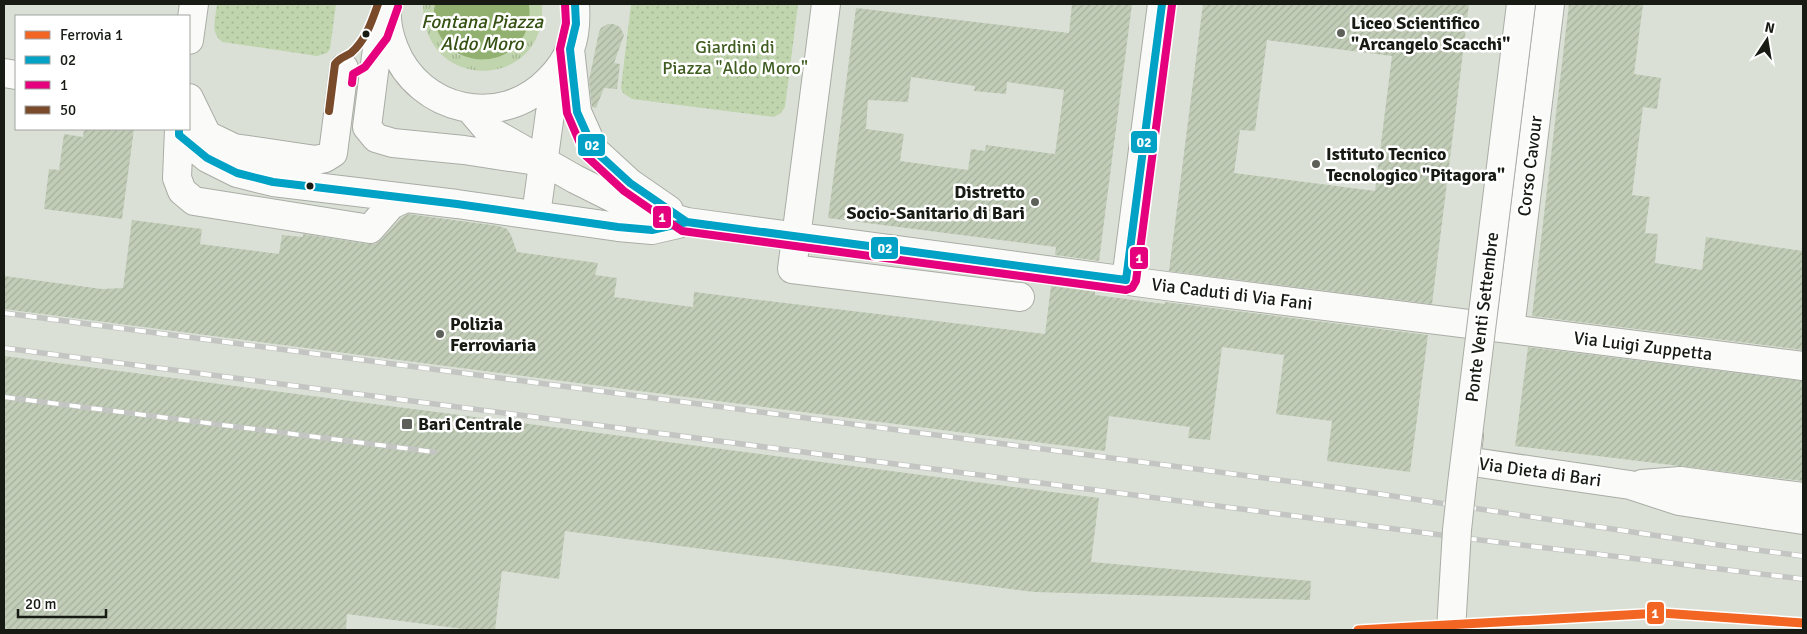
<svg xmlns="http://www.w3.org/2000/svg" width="1807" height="634" viewBox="0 0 1807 634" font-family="Signika,sans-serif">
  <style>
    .grass { fill: url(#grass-tufts) }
    .garden { fill: url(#garden-dots) }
    .water { fill: #92b171 }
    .building { fill: url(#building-hatch); fill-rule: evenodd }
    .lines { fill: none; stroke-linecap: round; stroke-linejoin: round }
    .minor-casing { stroke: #a9ada5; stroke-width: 30 }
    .minor { stroke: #fafaf9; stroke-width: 28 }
    .rail-casing { stroke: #c3c5c2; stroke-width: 5.5 }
    .rail { stroke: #fff; stroke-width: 4; stroke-dasharray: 11; stroke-linecap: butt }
    .major-bridge-casing { stroke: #a9ada5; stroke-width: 30; stroke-linecap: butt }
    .major-bridge { stroke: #fafaf9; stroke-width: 28 }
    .bus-1-casing { stroke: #fff; stroke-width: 11 }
    .bus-2-casing { stroke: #fff; stroke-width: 11 }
    .bus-3-casing { stroke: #fff; stroke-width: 11 }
    .bus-1 { stroke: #01a2c5; stroke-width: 8 }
    .bus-2 { stroke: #e5007d; stroke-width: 8 }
    .bus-3 { stroke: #7a4b2a; stroke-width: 8 }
    .rail-1-casing { stroke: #fff; stroke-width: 12 }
    .rail-1 { stroke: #f26522; stroke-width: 9 }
    .poi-dot { fill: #5c6058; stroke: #fff; stroke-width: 2 }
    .bus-dot { fill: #171b14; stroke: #fff; stroke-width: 2 }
    .labels { text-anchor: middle; stroke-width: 5; stroke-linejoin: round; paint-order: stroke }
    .poi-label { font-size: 18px; font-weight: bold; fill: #171b14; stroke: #fff; text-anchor: start }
    .park-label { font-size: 18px; fill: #405d21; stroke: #fff }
    .street-label { font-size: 18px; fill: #171b14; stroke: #fff }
    .water-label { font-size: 19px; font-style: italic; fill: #345012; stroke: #fff }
    .line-badge { stroke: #fff; stroke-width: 2 }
    .badge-label { font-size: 14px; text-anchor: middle; font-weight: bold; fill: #fff }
  </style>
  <defs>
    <pattern id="grass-tufts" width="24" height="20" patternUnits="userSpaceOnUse" patternTransform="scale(1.25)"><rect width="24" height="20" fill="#c0d5ad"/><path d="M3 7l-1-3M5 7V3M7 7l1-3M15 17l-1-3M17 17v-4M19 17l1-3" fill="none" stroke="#a4b694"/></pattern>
    <pattern id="garden-dots" width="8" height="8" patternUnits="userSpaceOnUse" patternTransform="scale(1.25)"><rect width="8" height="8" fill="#c0d5ad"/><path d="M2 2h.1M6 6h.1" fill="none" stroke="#a4b694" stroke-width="1.8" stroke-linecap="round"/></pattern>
    <pattern id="building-hatch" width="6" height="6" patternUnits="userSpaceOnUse" patternTransform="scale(1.25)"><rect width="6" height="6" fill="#c2cdb8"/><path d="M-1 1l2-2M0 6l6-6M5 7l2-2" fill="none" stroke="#a6af9d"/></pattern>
  </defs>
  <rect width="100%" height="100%" fill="#dbe0d6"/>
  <path class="grass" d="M 423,4 L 434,4 L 434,7 L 457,54 C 498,70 531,48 529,4 L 542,4 C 548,91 421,95 423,4 Z"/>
  <path class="garden" d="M 217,4 L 336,4 L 330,49 L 327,53 L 317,56 L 223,42 C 209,34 216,17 217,4 Z
    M 631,4 L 798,4 L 785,107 L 781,113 L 774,117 L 632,99 L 623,93 L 621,88 Z"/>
  <path class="water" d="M 435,4 L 529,4 C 530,13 530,22 526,31 C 509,71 450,68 436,27 C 434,20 433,11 435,4 Z"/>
  <path class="building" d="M 1072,4 L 1132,4 L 1099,261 L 1055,255 L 1056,247 L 828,218 L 856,8 L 1069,33 ZM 911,77 L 975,86 L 974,91 L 1006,94 L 1007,82 L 1064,90 L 1055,154 L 986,145 L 985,151 L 971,149 L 968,170 L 900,161 L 904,134 L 866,129 L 868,100 L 908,102 Z
    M 1203,4 L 1469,4 L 1432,304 L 1169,271 ZM 1267,40 L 1392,56 L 1375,191 L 1234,173 L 1240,130 L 1255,131 Z
    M 1569,4 L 1643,4 L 1634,74 L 1661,78 L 1657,109 L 1643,107 L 1632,195 L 1650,197 L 1645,233 L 1658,234 L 1655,263 L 1702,270 L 1706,237 L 1803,251 L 1803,350 L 1532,316 Z
    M 608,24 L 613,24 L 620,27 L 624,35 L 614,63 L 620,64 L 617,89 L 604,88 L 596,108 L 592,107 L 589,80 L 599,32 L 601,28 Z
    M 84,129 L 134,129 L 122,219 L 44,209 L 49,169 L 59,170 L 64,134 L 83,137 Z
    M 408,214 L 499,226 L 507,229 L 511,235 L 517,252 L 598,263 L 595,275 L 617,278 L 614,297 L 693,307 L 694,292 L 1045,334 L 1051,286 L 1095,292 L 1095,295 L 1165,304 L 1165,302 L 1428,335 L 1410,472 L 1327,461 L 1332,421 L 1276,414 L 1284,355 L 1222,347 L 1210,440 L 1188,438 L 1190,427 L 1109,416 L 1105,451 L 4,309 L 4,276 L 102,289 L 123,288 L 132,220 L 202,229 L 200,244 L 279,254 L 282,235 L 303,237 L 303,234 L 368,244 L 375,244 L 382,239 L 401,218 Z
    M 1528,347 L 1803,381 L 1803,481 L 1515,446 Z
    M 4,356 L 1099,498 L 1091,562 L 1311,581 L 1310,600 L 1034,592 L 565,531 L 559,579 L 502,571 L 495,630 L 471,630 L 347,614 L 346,630 L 4,630 Z"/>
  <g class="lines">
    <defs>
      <path id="minor" d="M 388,4 C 385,18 389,35 394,48 C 419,112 501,130 549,80 C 558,71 566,60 570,49 C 576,34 576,19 575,4
        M 826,4 L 792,269 L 1020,297
        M 383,20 L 379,33 L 367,127 L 376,138 L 393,143 L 464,150 L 530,160
        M 189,40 L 194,4
        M 570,49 L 577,112 L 594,150 L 630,183 L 669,210
        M 4,73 L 16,75
        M 189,98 L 207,135 L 234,148 L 316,160 L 325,158 L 333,153 L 344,68
        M 470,109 L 487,129 L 575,179 L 627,205 L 687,222 L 1166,286 L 1803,366
        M 179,129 L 177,178 L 182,191 L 194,201 L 370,229 L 391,205 L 406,198
        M 179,135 L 207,158 L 237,173 L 273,182 L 457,204 L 618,227 L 652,230 L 678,224
        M 536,215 L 550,113 L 558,71
        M 1126,280 L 1162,4
        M 1510,329 L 1550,4
        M 1469,436 L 1466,461 L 1630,485 L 1679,501 L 1803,520
        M 1642,484 L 1680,481 L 1803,497"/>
    </defs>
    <use href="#minor" class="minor-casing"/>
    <use href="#minor" class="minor"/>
    <defs>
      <path id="rail" d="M 4,313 L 1333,487 L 1726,546 L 1803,556
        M 4,348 L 1472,539 L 1803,579
        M 4,397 L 434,452"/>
    </defs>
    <use href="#rail" class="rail-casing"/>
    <use href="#rail" class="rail"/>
    <defs>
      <path id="major-bridge" d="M 1451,630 L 1457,530 L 1462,484 L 1521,4"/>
    </defs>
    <use href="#major-bridge" class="major-bridge-casing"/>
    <use href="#major-bridge" class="major-bridge"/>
    <defs>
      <path id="bus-1" d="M 575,4 L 576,24 L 570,49 L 577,112 L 594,150 L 630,183 L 687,222 L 708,225
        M 179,129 L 179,135 L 207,158 L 237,173 L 273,182 L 457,204 L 618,227 L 652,230 L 687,222 L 1126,280
        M 1126,280 L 1162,4"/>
      <path id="bus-2" d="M 565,4 L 566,23 L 560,49 L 567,113 L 585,155 L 624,191 L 682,231 L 1126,290 L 1132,288 L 1136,281 L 1172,5
        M 352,83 L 353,74 L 365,67 L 387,38 L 398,7"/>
      <path id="bus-3" d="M 329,111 L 335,64 C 339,58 345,57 351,53 C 366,40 372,21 378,4"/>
    </defs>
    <use href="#bus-1" class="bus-1-casing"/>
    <use href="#bus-2" class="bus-2-casing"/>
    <use href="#bus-3" class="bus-3-casing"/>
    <use href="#bus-1" class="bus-1"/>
    <use href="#bus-2" class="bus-2"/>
    <use href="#bus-3" class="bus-3"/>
    <defs>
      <path id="rail-1" d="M 1358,630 L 1661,613 L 1803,623"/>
    </defs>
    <use href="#rail-1" class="rail-1-casing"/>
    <use href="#rail-1" class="rail-1"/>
  </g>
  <g class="poi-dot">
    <circle cx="1341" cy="33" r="5"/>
    <circle cx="1316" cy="164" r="5"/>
    <circle cx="1035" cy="202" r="5"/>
    <circle cx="440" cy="334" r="5"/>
    <rect x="401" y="418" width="12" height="12" rx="2.5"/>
  </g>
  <g class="bus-dot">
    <circle cx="366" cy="34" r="4.5"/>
    <circle cx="310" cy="186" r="4.5"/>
  </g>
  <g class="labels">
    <g class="poi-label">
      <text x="1351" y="29">Liceo Scientifico<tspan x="1351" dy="21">"Arcangelo Scacchi"</tspan></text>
      <text x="1326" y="160">Istituto Tecnico<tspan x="1326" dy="21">Tecnologico "Pitagora"</tspan></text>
      <text x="1025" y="198" text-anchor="end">Distretto<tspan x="1025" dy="21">Socio-Sanitario di Bari</tspan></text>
      <text x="450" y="330">Polizia<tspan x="450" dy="21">Ferroviaria</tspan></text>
      <text x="418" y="430">Bari Centrale</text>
    </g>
    <g class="park-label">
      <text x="735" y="53">Giardini di<tspan x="735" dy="21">Piazza "Aldo Moro"</tspan></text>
    </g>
    <g class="street-label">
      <text transform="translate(1530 166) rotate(-83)" y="6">Corso Cavour</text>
      <text transform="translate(1232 294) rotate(7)" y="6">Via Caduti di Via Fani</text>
      <text transform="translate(1482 317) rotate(-83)" y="6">Ponte Venti Settembre</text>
      <text transform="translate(1643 346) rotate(7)" y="6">Via Luigi Zuppetta</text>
      <text transform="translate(1540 472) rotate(8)" y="6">Via Dieta di Bari</text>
    </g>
    <g class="water-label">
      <text x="482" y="28">Fontana Piazza<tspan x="482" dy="22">Aldo Moro</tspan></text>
    </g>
  </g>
  <g class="line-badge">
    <rect x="1130" y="130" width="28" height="24" rx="5" fill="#01a2c5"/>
    <rect x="577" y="133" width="29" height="24" rx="5" fill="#01a2c5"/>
    <rect x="652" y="205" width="20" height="24" rx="5" fill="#e5007d"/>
    <rect x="870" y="236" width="29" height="24" rx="5" fill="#01a2c5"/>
    <rect x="1129" y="246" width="20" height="24" rx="5" fill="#e5007d"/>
    <rect x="1646" y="601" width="19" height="24" rx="5" fill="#f26522"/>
  </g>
  <g class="badge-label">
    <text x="1144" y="147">02</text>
    <text x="592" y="150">02</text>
    <text x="662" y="222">1</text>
    <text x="885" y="253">02</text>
    <text x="1139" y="263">1</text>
    <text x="1655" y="618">1</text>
  </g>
  <rect width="1807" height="634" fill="none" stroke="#171b14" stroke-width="10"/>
  <rect x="15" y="15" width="175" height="115" fill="#ffffff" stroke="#a2a4a1"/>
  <rect x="25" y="31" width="25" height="8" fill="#f26522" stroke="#a2a4a1"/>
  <text x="60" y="40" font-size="15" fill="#171b14">Ferrovia 1</text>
  <rect x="25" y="56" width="25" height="8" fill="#01a2c5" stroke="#a2a4a1"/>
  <text x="60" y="65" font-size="15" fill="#171b14">02</text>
  <rect x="25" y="81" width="25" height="8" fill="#e5007d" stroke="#a2a4a1"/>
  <text x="60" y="90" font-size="15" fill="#171b14">1</text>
  <rect x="25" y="106" width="25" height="8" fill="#7a4b2a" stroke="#a2a4a1"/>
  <text x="60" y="115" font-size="15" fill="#171b14">50</text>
  <g transform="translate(1767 40) rotate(12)" stroke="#ffffff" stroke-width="4" paint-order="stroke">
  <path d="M0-4L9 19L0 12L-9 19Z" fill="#171b14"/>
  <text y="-8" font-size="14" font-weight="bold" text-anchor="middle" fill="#171b14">N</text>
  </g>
  <path d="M18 609v8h88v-8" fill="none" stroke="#171b14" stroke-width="2.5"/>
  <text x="25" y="609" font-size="15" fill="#171b14" stroke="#ffffff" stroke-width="4" paint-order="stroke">20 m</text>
</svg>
